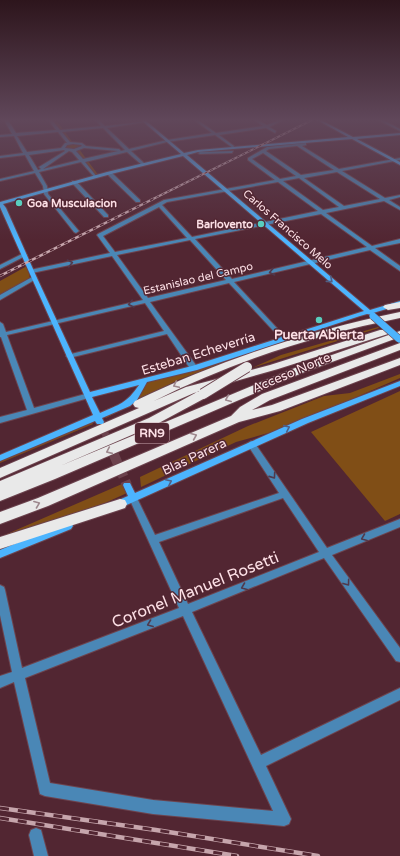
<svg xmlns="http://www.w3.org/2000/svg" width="400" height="856" viewBox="0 0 400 856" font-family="'Varela Round',sans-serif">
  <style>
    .green { fill: #804e16 }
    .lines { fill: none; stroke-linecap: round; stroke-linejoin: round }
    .secondary-tunnel-far1 { stroke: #6c424d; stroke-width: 7; stroke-dasharray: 7 3.5; stroke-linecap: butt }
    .secondary-tunnel { stroke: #6c424d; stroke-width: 10; stroke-dasharray: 10 4.5; stroke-linecap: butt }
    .street-casing { stroke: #6d444f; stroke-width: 2 }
    .secondary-casing { stroke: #6d444f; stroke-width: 2 }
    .highway-casing { stroke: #6d444f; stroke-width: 2 }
    .street { fill: #4a87b6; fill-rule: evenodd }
    .secondary { fill: #4cb4fe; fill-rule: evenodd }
    .highway { fill: #e9e9e9; fill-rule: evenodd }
    .rail-far2-casing { stroke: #c6a5ac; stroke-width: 2 }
    .rail-far1-casing { stroke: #c6a5ac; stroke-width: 2.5 }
    .rail-casing { stroke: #c6a5ac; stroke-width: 4.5 }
    .rail-far2 { stroke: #522632; stroke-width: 1; stroke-dasharray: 3; stroke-linecap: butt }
    .rail-far1 { stroke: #522632; stroke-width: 1.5; stroke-dasharray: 4; stroke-linecap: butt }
    .rail { stroke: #522632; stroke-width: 3; stroke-dasharray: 9; stroke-linecap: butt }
    .secondary-bridge-casing { stroke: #6d444f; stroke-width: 8; stroke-linecap: butt }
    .highway-bridge-casing { stroke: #6d444f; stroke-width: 12; stroke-linecap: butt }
    .secondary-bridge { stroke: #4cb4fe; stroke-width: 7 }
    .highway-bridge { stroke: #e9e9e9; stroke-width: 10 }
    .oneway { stroke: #50394c }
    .oneway2 { stroke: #505f84 }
    .oneway3 { stroke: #9e888e }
    .poi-dot { fill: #59cebe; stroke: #522632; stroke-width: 1.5 }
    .labels { text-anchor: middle; stroke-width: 3; stroke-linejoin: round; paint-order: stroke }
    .far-poi-label { font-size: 11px; font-weight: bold; fill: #fde0e6; stroke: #522632; text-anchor: start }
    .far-street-label { font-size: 11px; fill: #fde0e6; stroke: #522632 }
    .shield { fill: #522632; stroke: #caa8b0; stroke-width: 1 }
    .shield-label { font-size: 12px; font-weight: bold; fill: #fde0e6 }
    .poi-label { font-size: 13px; font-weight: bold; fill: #fde0e6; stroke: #522632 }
    .street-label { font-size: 13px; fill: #fde0e6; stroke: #522632 }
    .near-street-label { font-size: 16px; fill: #fde0e6; stroke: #522632 }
  </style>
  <rect width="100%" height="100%" fill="#522632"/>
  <path class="green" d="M 50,120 L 56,120 L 73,143 L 83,146 L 79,149 L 99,176 C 84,171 81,152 65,148 L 64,146 L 69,144 Z
    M 27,266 L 30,278 L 0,295 L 0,281 Z
    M 378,327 L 379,328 L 252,368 L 281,355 Z
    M 245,355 L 178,380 L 106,418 L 106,415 L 128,405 L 144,384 L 148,382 Z
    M 400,374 L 400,378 L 286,428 L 236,442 L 141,487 L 140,477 L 248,426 L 324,396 L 350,393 Z
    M 400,391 L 400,514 L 385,521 L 311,432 Z
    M 92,422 L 93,424 L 0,463 L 0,460 Z
    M 122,484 L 127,493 L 105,503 L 0,539 L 0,537 Z"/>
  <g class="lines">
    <path class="secondary-tunnel-far1" d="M 100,422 L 109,442"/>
    <path class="secondary-tunnel" d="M 108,441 L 127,485"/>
    <defs>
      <path id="street" d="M 4,120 L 8,120 L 16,133 L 56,130 L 48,120 L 52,120 L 60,130 L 101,126 L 95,120 L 99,120 L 105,126 L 158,120 L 107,128 L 129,149 L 167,140 L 212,133 L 194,120 L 198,120 L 216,133 L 263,126 L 254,120 L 258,120 L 267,125 L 279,120 L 284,120 L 269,127 L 276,131 L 275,133 L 266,128 L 219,135 L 234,146 L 233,148 L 215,135 L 167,142 L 131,151 L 144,163 L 144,165 L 142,165 L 127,152 L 85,162 L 97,177 L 95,178 L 81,162 L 39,172 L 47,186 L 48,194 L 78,230 L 79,231 L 76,233 L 74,232 L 44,194 L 43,186 L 35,173 L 0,181 L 0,179 L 34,171 L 25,155 L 0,158 L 0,156 L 23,153 L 14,136 L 0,137 L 0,135 L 12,134 ZM 103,128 L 125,150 L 121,151 L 119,149 L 86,146 L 82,143 L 70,142 L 62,132 ZM 58,132 L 67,143 L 65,143 L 61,148 L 27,152 L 17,136 ZM 73,144 L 81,145 L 82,146 L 74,149 L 65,148 L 67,145 ZM 84,148 L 118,151 L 83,159 L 76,151 ZM 64,150 L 65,151 L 39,167 L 41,169 L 38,170 L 29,155 ZM 69,151 L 72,152 L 79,160 L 43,169 Z
        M 378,120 L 383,120 L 400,129 L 400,131 Z
        M 306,143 L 306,145 L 302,146 L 339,169 L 400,158 L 400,160 L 342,171 L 385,198 L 400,195 L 400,197 L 389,200 L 400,207 L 400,210 L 384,201 L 326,213 L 372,246 L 400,239 L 400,243 L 375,248 L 400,266 L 400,271 L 370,250 L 234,282 L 286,338 L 286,340 L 282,340 L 229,283 L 150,302 L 198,368 L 194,370 L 191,370 L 167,334 L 69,358 L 67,357 L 66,356 L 67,355 L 164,331 L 145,303 L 7,335 L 34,408 L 89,393 L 93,395 L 92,397 L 0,423 L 0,417 L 27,410 L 1,337 L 0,337 L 0,322 L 3,324 L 6,332 L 143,300 L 112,256 L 32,273 L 29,271 L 30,270 L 110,253 L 97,235 L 98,234 L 164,200 L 275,180 L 248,160 L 248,158 L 267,147 ZM 297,146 L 334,170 L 301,175 L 266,151 L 269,149 ZM 263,153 L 296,176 L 280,179 L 252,159 ZM 337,172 L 380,199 L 344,206 L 304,178 ZM 299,178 L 339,207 L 323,210 L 283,181 ZM 278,182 L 318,211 L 192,237 L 162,205 L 167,202 ZM 159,207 L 187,238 L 115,252 L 103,236 ZM 321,214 L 367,247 L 232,279 L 195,239 ZM 190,240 L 226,280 L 148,298 L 117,255 Z
        M 233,151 L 232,153 L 200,154 L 198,153 L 200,152 Z
        M 107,172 L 111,172 L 140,200 L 140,202 L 136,202 L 107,174 Z
        M 72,181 L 76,181 L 108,215 L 108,217 L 104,217 L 72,183 Z
        M 22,254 L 27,255 L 0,269 L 0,265 Z
        M 34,276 L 37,278 L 36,279 L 0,300 L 0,295 Z
        M 251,441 L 254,442 L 327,548 L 400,519 L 400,527 L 332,555 L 400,648 L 400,662 L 396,661 L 324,558 L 192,612 L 261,755 L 400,688 L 400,700 L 266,766 L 291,819 L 289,824 L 284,826 L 153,814 L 45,796 L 40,794 L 14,682 L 0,688 L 0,676 L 12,672 L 0,615 L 0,585 L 4,587 L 5,590 L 22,668 L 179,608 L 129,498 L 130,496 L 133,494 L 136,496 L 155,535 L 279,493 L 247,444 ZM 283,498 L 319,552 L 188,604 L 159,542 ZM 183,616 L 273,811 L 153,800 L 50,783 L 25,678 Z
        M 36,828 L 41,830 L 48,856 L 34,856 L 29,835 L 31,830 Z"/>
      <path id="secondary" d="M 141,120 L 145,120 L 184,153 L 198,150 L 348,137 L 317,120 L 321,120 L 353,137 L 400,133 L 400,135 L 357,139 L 400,162 L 400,165 L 352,139 L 198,152 L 187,155 L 370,310 L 400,301 L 400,305 L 373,313 L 373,315 L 367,314 L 360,316 L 197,370 L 147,382 L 137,400 L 130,406 L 102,418 L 104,422 L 103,424 L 97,424 L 95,421 L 0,461 L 0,455 L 93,415 L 0,207 L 0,202 L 107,172 L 181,154 ZM 183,156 L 364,311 L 192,366 L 90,392 L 37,278 L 6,208 L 3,204 L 111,174 ZM 139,385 C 126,404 120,404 100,413 L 92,397 Z
        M 400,381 L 400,386 L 308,423 L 120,508 L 117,509 L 114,508 L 112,505 L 114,502 L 128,496 L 123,485 L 124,483 L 130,483 L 135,493 L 302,419 Z
        M 68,522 L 71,523 L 73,526 L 71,529 L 0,558 L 0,550 Z"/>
      <path id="highway" d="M 400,302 L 400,308 L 388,310 L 383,307 L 385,305 Z
        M 400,312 L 400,318 C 315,335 232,362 154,401 L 186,387 L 270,365 L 380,330 L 388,330 L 389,332 L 388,334 L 278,369 L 194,393 L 0,478 L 0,468 L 139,408 L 135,407 L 133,404 L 135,401 C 220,360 308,331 400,312 Z
        M 400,331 L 400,337 L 302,373 L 55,479 L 0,501 L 0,481 L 149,418 L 199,391 L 207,391 L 209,394 L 207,397 L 157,424 L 60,466 L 295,368 Z
        M 400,343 L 400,350 L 270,400 L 252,410 L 272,405 L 400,358 L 400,365 L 280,411 L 239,422 L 48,506 L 0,524 L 0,512 L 38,498 L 231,416 L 240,407 L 262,394 Z
        M 120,499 L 125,500 L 127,504 L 125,508 L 0,549 L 0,537 Z"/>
    </defs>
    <use href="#street" class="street-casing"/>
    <use href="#secondary" class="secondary-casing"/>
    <use href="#highway" class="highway-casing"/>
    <use href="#street" class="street"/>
    <use href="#secondary" class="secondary"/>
    <use href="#highway" class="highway"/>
    <defs>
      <path id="rail-far2" d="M 151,200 L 312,120"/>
      <path id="rail-far1" d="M 0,276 L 153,199"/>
      <path id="rail" d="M 0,808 L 156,830 L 318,856
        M 0,818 L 237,856"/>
    </defs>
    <use href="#rail-far2" class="rail-far2-casing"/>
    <use href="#rail-far1" class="rail-far1-casing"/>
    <use href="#rail" class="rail-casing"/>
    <use href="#rail-far2" class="rail-far2"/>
    <use href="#rail-far1" class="rail-far1"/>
    <use href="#rail" class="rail"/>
    <defs>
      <path id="secondary-bridge" d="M 373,316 L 399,339"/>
      <path id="highway-bridge" d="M 203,394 L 247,367"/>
    </defs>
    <use href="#secondary-bridge" class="secondary-bridge-casing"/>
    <use href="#highway-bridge" class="highway-bridge-casing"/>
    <use href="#secondary-bridge" class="secondary-bridge"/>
    <use href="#highway-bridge" class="highway-bridge"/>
  </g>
  <defs><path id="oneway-chevron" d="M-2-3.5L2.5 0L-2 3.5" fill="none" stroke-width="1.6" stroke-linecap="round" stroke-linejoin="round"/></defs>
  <g class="oneway">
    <use href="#oneway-chevron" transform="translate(70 263) rotate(-12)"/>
    <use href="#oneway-chevron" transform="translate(272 272) rotate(167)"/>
    <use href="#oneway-chevron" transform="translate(131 304) rotate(166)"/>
    <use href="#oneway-chevron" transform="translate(273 476) rotate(55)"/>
    <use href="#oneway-chevron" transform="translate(364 538) rotate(158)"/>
    <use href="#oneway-chevron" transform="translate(347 583) rotate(54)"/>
    <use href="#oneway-chevron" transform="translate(244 587) rotate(158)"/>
    <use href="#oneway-chevron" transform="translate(150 624) rotate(159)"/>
  </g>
  <g class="oneway2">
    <use href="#oneway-chevron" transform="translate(330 280) rotate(40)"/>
    <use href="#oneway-chevron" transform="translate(287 428) rotate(-24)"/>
    <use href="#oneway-chevron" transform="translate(169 482) rotate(-25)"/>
  </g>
  <g class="oneway3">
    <use href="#oneway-chevron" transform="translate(176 385) rotate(155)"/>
    <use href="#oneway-chevron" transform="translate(228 399) rotate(157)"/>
    <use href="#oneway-chevron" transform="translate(194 436) rotate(-23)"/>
    <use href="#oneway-chevron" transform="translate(109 451) rotate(156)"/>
    <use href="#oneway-chevron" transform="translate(37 504) rotate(-21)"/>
  </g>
  <linearGradient id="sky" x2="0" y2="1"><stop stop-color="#2d151c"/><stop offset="0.5" stop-color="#60475a"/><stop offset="1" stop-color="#60475a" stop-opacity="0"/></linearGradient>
  <rect width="400" height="240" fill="url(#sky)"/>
  <g class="poi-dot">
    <circle cx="19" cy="203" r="4"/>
    <circle cx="261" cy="224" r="4"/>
    <circle cx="319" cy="320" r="4"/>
  </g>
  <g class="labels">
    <g class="far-poi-label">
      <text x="27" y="207">Goa Musculacion</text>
      <text x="253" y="228" text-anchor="end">Barlovento</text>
    </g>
    <g class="far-street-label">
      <text transform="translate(288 229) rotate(41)" y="4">Carlos Francisco Melo</text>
      <text transform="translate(198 278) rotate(-13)" y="4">Estanislao del Campo</text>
    </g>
    <rect class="shield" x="135" y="423" width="34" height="20" rx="3"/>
    <g class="shield-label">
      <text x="152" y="437">RN9</text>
    </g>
    <g class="poi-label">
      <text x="319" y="339">Puerta Abierta</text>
    </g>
    <g class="street-label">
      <text transform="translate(198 353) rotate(-17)" y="5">Esteban Echeverría</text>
      <text transform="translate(291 372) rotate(-23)" y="5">Acceso Norte</text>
      <text transform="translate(194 456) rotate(-25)" y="5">Blas Parera</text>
    </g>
    <g class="near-street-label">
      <text transform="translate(195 589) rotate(-22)" y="6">Coronel Manuel Rosetti</text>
    </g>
  </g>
</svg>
